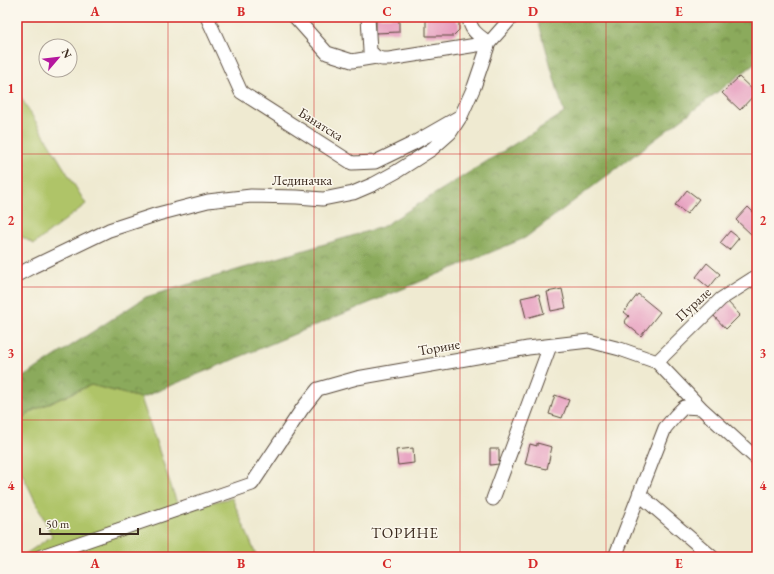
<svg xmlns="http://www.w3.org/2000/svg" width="774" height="574" viewBox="0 0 774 574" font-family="'EB Garamond',serif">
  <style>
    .green { fill: #afc468; stroke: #757743 }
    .forest { fill: url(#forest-crowns); stroke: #636a3d }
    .building { fill: #e69bbe }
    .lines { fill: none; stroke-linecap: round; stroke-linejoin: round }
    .street-casing { stroke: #564739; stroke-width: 15 }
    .street { stroke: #fff; stroke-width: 13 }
    .grid { fill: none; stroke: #d62828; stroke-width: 1; stroke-opacity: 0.55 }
    .labels { text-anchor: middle; stroke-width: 3; stroke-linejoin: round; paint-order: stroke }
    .street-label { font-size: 14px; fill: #3b2a1e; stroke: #fbf7ec }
    .neighbourhood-label { font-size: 15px; letter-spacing: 1px; fill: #3b2a1e; stroke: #fbf7ec }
    .neatline { fill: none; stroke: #d62828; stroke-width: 1.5 }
    .grid-label { font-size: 13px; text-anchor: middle; font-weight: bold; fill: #d62828 }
  </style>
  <defs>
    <pattern id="forest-crowns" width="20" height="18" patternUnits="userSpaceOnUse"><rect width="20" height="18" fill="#8baa5c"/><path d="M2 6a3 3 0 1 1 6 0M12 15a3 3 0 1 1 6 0" fill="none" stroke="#738b4b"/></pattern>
  </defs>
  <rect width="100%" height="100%" fill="#fbf7ec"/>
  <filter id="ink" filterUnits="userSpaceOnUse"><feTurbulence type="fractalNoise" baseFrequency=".025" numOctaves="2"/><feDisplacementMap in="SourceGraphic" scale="8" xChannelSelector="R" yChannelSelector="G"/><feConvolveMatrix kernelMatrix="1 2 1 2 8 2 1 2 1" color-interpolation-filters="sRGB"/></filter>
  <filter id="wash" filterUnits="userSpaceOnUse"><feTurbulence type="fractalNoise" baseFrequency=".012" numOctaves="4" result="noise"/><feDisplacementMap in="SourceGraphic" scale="16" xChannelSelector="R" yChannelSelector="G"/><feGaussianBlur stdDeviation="0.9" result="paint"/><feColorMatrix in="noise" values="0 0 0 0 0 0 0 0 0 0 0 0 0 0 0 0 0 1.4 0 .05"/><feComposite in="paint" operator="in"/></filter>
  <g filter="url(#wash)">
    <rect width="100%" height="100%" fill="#efead1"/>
    <path class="green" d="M 17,91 L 86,204 L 34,244 L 17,234 Z
      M 91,385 L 141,398 L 179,509 L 232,498 L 257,557 L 21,557 L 52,536 L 17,463 L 17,424 L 32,411 Z"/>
    <path class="forest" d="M 537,17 L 757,17 L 757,62 L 525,238 L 141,398 L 91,385 L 32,411 L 17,424 L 17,381 L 146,297 L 382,227 L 564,113 Z"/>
    <g id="blocks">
      <path class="building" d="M 376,17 L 399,17 L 399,32 L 376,33 Z
        M 426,17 L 453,17 L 459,23 L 459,30 L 453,36 L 426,36 Z
        M 739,77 L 756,93 L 740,110 L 722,93 Z
        M 687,190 L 699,199 L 687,214 L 675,205 Z
        M 748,207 L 757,216 L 757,229 L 752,235 L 736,220 Z
        M 730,231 L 739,238 L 729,250 L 720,243 Z
        M 707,263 L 720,274 L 709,288 L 696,277 Z
        M 562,289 L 566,308 L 551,311 L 547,292 Z
        M 539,294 L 544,313 L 526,318 L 521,298 Z
        M 638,294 L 660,312 L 641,336 L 624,322 L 629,316 L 624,312 Z
        M 727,301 L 740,315 L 726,329 L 713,315 Z
        M 555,395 L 569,400 L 562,418 L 549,414 Z
        M 537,443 L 552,447 L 547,469 L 525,464 L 530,444 L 537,446 Z
        M 413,448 L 414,463 L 398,465 L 396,450 Z
        M 490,449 L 499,449 L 499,464 L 490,465 Z"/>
    </g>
  </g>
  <g filter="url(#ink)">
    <use href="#blocks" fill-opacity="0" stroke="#564739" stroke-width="1"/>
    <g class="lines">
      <defs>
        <path id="street" d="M 207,17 L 241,92 L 352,163 L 375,162 L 412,144 L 459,117
          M 295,17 L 327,53 L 352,61 L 376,57 L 382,59 L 389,59 L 489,43
          M 368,17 L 370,51 L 376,57
          M 469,17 C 470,31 478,35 489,43
          M 17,275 L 32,267 L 109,230 L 158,214 L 208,201 L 251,196 L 297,197 L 323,199 L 353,193 L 374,184 L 396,172 L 432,149 L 450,133 L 461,116 L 474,87 L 489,43 L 512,17
          M 657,362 L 721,299 L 757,276
          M 701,408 L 757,459
          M 639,494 L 712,557
          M 493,499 L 550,346
          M 39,557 L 252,484 L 302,409 L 318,389 L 357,378 L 528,348 L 589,341 L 620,349 L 657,362 L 701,408 L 684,407 L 676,415 L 665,428 L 615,557"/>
      </defs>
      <use href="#street" class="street-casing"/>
      <use href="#street" class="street"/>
    </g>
  </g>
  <path class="grid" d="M 168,17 L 168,557M 314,17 L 314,557M 460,17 L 460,557M 606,17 L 606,557M 17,154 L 757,154M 17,287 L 757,287M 17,420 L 757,420"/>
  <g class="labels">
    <g class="street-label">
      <text transform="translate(321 124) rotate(32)" y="5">Банатска</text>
      <text x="302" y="185">Лединачка</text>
      <text transform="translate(693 304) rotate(-43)" y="5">Пурале</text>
      <text transform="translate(439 347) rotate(-10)" y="5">Торине</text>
    </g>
    <g class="neighbourhood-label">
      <text x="405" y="538">ТОРИНЕ</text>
    </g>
  </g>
  <rect width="774" height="574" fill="none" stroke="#fbf7ec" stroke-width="44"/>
  <g transform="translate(58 58) rotate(62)"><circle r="19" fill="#fbf7ec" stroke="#aea59a"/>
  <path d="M0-3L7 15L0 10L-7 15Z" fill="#b5179e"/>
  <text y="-6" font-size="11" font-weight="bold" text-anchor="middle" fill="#3b2a1e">N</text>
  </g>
  <path d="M40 528v6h98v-6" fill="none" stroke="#3b2a1e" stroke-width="2"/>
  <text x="46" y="528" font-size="12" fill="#3b2a1e" stroke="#fbf7ec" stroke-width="3" paint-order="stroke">50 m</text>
  <rect x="22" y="22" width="730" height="530" class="neatline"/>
  <g class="grid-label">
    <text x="95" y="16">A</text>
    <text x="241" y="16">B</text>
    <text x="387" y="16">C</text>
    <text x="533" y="16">D</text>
    <text x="679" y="16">E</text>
    <text x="11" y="93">1</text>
    <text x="763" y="93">1</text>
    <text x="11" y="225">2</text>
    <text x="763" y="225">2</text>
    <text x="11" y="358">3</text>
    <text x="763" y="358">3</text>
    <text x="11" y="490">4</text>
    <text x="763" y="490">4</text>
    <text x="95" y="568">A</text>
    <text x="241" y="568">B</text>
    <text x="387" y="568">C</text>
    <text x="533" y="568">D</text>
    <text x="679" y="568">E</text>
  </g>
</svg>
